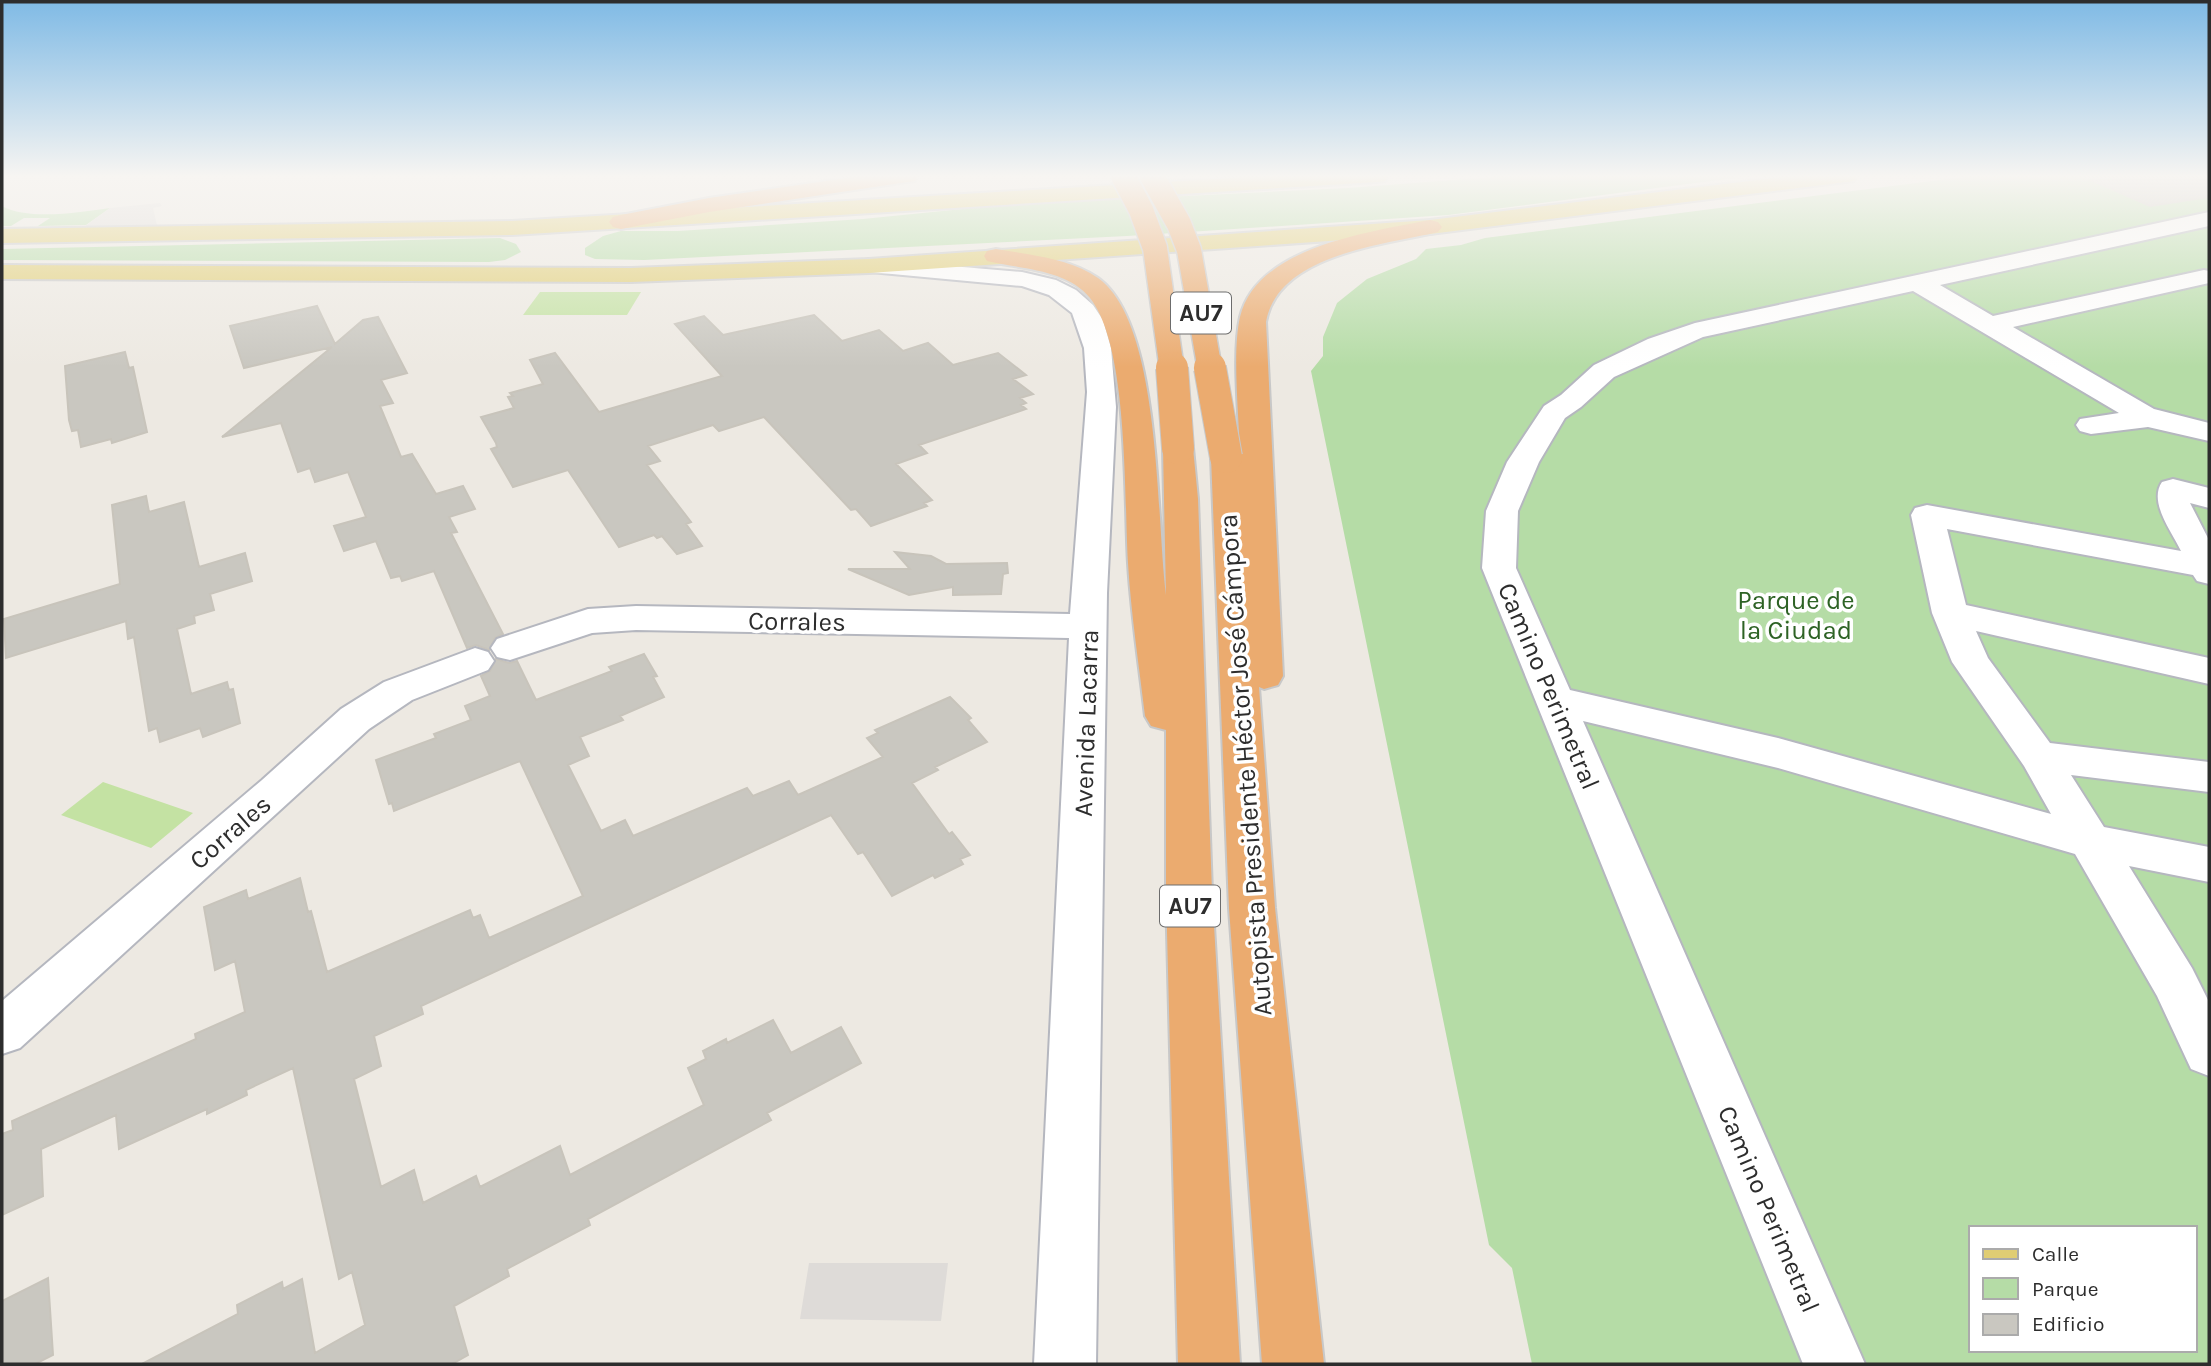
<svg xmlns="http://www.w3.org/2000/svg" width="2211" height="1366" viewBox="0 0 2211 1366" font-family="Karla,sans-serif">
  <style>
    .green { fill: #b5dca6; fill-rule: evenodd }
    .pitch { fill: #c4e2a3 }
    .plaza { fill: #dedbd8 }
    .building { fill: #c9c7c0; stroke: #c8c4bb; stroke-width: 2 }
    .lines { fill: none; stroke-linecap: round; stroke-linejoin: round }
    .minor-casing { stroke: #b5b7bf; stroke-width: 4 }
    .major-casing { stroke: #c8c8c8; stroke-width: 4 }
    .highway-casing { stroke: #c8c8c8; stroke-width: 4 }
    .minor { fill: #fff; fill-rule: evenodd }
    .major { fill: #e0cd73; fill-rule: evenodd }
    .highway { fill: #ebab6f; fill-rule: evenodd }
    .highway-bridge-far1-casing { stroke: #c8c8c8; stroke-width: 27; stroke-linecap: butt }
    .highway-bridge-casing { stroke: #c8c8c8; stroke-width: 34; stroke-linecap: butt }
    .highway-bridge-far1 { stroke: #ebab6f; stroke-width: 24 }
    .highway-bridge { stroke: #ebab6f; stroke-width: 32 }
    .labels { text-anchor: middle; stroke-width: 7; stroke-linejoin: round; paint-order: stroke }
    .shield { fill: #fff; stroke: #6c6c6c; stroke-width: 2 }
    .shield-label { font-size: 24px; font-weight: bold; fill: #2d2d2d }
    .park-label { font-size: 26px; fill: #2e6325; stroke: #fff }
    .street-label { font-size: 26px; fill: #2d2d2d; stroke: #fff }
  </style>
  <rect width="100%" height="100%" fill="#ede9e2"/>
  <path class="green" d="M 1506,176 L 1749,176 L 1448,215 L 1127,236 L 644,260 L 595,259 L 585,255 L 585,248 L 603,236 L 621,231 L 678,231 L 863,219 L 1002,205 L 1348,188 Z
    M 1971,176 L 2209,176 L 2209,1364 L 1532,1364 L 1512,1268 L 1489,1245 L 1311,371 L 1323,356 L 1323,337 L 1337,303 L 1367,279 L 1416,259 L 1426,249 L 1461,245 L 1485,238 ZM 1971,1228 L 2195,1228 L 2195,1350 L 1971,1350 Z
    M 2,206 C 29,221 81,212 110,208 L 86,225 L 38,226 L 50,218 L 24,218 L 11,226 L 2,226 Z
    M 500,238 L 516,244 L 521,252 L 505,260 L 489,262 L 2,260 L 2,249 Z"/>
  <path class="pitch" d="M 540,292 L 641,292 L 627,315 L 523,315 Z
    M 103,782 L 193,813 L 151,848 L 61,815 Z"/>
  <path class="plaza" d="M 160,203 L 162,206 L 153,208 L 159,234 L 73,235 L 110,208 Z
    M 809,1263 L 948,1263 L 941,1321 L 800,1319 Z"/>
  <path class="building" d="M 2082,176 L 2209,176 L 2209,197 L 2150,206 Z
    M 317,306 L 335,344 L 363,320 L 378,317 L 407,373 L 381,380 L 393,403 L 380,406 L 401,457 L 412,454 L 436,494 L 463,486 L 475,509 L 449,517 L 457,532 L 451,533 L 503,634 L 495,638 L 489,650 L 476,645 L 467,648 L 434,571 L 402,581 L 400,576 L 391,578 L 376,541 L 344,551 L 334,526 L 366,517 L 348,472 L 315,482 L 310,468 L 298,472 L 281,423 L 222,437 L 332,347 L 244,368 L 230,326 Z
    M 814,315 L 842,341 L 879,330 L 903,351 L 928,343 L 953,365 L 998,353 L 1026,375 L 1013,379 L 1033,394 L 1020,398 L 1026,403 L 1021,405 L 1026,409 L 919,445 L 927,453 L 896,464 L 932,500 L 924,503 L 927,506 L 871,526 L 856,509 L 851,510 L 764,417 L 719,431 L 713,425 L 648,446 L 660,461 L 647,465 L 691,522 L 686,524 L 702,546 L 677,554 L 662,536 L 657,538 L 654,535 L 619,547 L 568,470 L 513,487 L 491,449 L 497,447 L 496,443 L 481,417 L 514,408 L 508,397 L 513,396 L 510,393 L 543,384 L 530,360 L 555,353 L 599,412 L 722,376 L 675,324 L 704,316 L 723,335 Z
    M 125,352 L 129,368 L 133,367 L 147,432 L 112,443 L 111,439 L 81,447 L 78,430 L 72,431 L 69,420 L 65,366 Z
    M 146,496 L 149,512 L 184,502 L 199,567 L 245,553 L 252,581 L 210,594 L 214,610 L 194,616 L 195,623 L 177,629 L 191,694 L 227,682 L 229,690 L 233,689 L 240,723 L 203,737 L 200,728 L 160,742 L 157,728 L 149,731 L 134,637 L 128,639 L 126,621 L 6,658 L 4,619 L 120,584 L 112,505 Z
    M 895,552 L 931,556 L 946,564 L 1007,563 L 1008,573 L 1003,574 L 1001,594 L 953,595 L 953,587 L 909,595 L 848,569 L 910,569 Z
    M 644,654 L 657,676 L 653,677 L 664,697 L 620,716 L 623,720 L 580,737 L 589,756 L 568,765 L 601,831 L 625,820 L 633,836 L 747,788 L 753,796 L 789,781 L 798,795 L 883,757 L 867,738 L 878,733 L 875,730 L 950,697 L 971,718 L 968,720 L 987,742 L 935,767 L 938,770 L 912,783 L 949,834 L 952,832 L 970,855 L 960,859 L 963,864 L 935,878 L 933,875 L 892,896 L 863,852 L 858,854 L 831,815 L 421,1006 L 423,1014 L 374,1036 L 381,1066 L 354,1079 L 381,1187 L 414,1170 L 423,1203 L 476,1176 L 480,1187 L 560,1146 L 570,1175 L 704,1105 L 688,1068 L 706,1059 L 703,1051 L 726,1039 L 727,1043 L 773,1020 L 791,1053 L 841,1027 L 861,1063 L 767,1113 L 771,1120 L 588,1219 L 590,1225 L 507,1269 L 509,1276 L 454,1306 L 468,1355 L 452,1364 L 142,1364 L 238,1314 L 237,1305 L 282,1282 L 283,1289 L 302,1279 L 315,1353 L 365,1325 L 352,1272 L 339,1279 L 293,1068 L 246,1090 L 247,1095 L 207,1114 L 207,1109 L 119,1149 L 116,1115 L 41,1149 L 43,1196 L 2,1215 L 2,1134 L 13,1130 L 12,1121 L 196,1039 L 195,1034 L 245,1012 L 235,961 L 215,970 L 204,907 L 246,890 L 248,899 L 300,878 L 308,912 L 311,911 L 327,972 L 470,910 L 473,918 L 480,915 L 489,938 L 583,896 L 520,761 L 394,811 L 392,803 L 389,804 L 376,760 L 436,738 L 434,734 L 471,720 L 465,706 L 490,696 L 481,676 L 490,671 L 496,659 L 509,663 L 517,661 L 536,700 L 612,671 L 609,667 Z
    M 48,1278 L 53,1355 L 35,1364 L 2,1364 L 2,1301 Z"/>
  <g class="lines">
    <defs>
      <path id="minor" d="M 2209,212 L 2209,226 L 1940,285 L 1993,316 L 2204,270 L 2209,271 L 2209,283 L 2013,327 L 2154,409 L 2209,423 L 2209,441 L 2148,427 L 2091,434 L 2080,431 L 2076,425 L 2080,419 L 2119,413 L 1913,291 L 1703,337 L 1614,377 L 1581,407 L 1565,418 L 1539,462 L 1518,511 L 1516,568 L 1570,690 L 1778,738 L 2051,814 L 2024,766 L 1952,662 L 1932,613 L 1911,515 L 1915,508 L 1927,505 L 2181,551 C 2172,532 2148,502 2162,482 L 2173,479 L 2209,488 L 2209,508 L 2190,503 L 2209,540 L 2209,584 L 2197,581 L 2193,575 L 1947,529 L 1966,605 L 2209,658 L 2209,684 L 1976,631 L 1988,658 L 2050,743 L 2209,762 L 2209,792 L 2071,775 L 2104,827 L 2209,847 L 2209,882 L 2129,866 L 2192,968 L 2209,1002 L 2209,1076 L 2191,1069 L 2157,996 L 2075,854 L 1778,768 L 1583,721 L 1865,1364 L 1803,1364 L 1482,568 L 1486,511 L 1507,462 L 1544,406 L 1561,395 L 1594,365 L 1648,339 L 1695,323 Z
        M 869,259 L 1022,272 L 1056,280 L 1076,290 L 1093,305 L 1103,320 L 1111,348 L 1116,407 L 1107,593 L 1096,1364 L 1034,1364 L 1069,638 L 636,630 L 592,633 L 510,660 L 497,657 L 491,648 L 497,639 L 588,609 L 636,606 L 1070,614 L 1087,392 L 1084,348 L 1072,313 L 1049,295 L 1022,286 L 860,271 L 857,266 L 860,261 Z
        M 475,648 L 488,652 L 494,661 L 488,670 L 412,700 L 369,729 L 20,1048 L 2,1054 L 2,1001 L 262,780 L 341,709 L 384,682 Z"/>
      <path id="major" d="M 1265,176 L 1388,176 L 1385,181 L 1377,182 L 512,235 L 2,243 L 2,229 L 512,221 Z
        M 1791,176 L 1857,176 L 1854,181 L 1430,234 L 869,273 L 631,282 L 2,279 L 2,265 L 631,268 L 869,259 L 1430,220 Z"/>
      <path id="highway" d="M 861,176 L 918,176 L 915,181 L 907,182 L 709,212 L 621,229 L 613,227 L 609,222 L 613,217 L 621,215 L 709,198 Z
        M 1430,220 L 1438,222 L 1442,227 L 1438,232 C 1384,245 1278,254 1266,322 L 1283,676 L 1278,685 L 1264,689 L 1259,687 L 1275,908 L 1324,1364 L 1262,1364 L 1229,908 L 1211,457 L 1215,450 L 1226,448 L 1237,450 L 1240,455 C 1239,416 1232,352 1240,317 C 1257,246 1371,232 1430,220 Z
        M 996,249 C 1030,255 1069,258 1098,278 C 1162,323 1156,520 1166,595 L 1163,448 L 1167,441 L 1178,439 L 1189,441 L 1193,448 L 1198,499 L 1212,892 L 1240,1364 L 1178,1364 L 1166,892 L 1166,730 L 1151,726 L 1145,716 C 1139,665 1131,614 1128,563 C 1124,499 1129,347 1090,298 C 1067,269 1020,269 987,261 L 984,256 L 987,251 Z"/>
    </defs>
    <use href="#minor" class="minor-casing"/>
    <use href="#major" class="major-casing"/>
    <use href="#highway" class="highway-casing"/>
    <use href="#minor" class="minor"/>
    <use href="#major" class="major"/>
    <use href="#highway" class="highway"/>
    <defs>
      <path id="highway-bridge-far1" d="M 1123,176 L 1141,210 L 1155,248 L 1172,370
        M 1152,176 L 1179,224 L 1189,250 L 1210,370"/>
      <path id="highway-bridge" d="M 1172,368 L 1178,448
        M 1210,368 L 1226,457"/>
    </defs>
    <use href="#highway-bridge-far1" class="highway-bridge-far1-casing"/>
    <use href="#highway-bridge" class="highway-bridge-casing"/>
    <use href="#highway-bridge-far1" class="highway-bridge-far1"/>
    <use href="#highway-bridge" class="highway-bridge"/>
  </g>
  <linearGradient id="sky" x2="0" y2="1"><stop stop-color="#7fbae5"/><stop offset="0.48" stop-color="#f7f5f2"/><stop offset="1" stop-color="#f7f5f2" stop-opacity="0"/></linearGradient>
  <rect width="2211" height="367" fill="url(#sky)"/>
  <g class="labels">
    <g class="shield">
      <rect x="1171" y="292.5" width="60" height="41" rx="5"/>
      <rect x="1160" y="885.5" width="60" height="41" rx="5"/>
    </g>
    <g class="shield-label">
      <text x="1201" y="321">AU7</text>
      <text x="1190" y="914">AU7</text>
    </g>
    <g class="park-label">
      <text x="1796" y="609">Parque de<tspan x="1796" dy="30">la Ciudad</tspan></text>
    </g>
    <g class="street-label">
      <text transform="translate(797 621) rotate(1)" y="9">Corrales</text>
      <text transform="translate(1549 686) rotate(67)" y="9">Camino Perimetral</text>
      <text transform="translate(1086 723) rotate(-88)" y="9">Avenida Lacarra</text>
      <text transform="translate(1245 765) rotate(-94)" y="9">Autopista Presidente Héctor José Cámpora</text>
      <text transform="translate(230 832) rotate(-41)" y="9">Corrales</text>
      <text transform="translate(1769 1209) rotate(67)" y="9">Camino Perimetral</text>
    </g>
  </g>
  <rect width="2211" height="1366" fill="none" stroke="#2d2d2d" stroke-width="7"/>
  <rect x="1969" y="1226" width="228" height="126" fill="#ffffff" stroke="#ababab" stroke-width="2"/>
  <rect x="1983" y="1249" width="35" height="10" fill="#e0cd73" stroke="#ababab" stroke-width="2"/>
  <text x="2032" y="1261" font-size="21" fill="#2d2d2d">Calle</text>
  <rect x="1983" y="1278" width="35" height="21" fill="#b5dca6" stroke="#ababab" stroke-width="2"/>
  <text x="2032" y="1296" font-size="21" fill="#2d2d2d">Parque</text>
  <rect x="1983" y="1314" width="35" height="21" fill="#c9c7c0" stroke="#ababab" stroke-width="2"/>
  <text x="2032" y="1331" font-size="21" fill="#2d2d2d">Edificio</text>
</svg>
